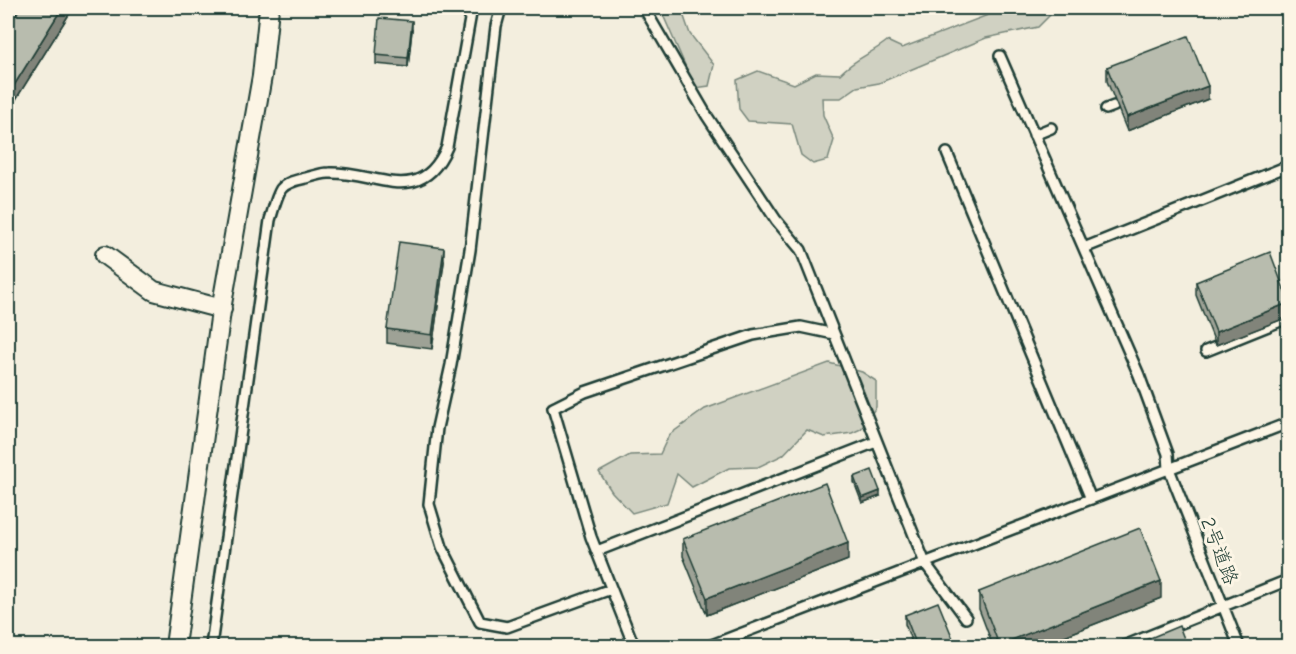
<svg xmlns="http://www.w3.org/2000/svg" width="1296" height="654" viewBox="0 0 1296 654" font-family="'Comic Neue','Klee One',sans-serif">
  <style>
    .green { fill: #d0d1c2; stroke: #78877b; stroke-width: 1.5 }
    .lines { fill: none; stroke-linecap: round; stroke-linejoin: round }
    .service-casing { stroke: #1f3d34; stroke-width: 14 }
    .minor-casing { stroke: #1f3d34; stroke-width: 22 }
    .service { stroke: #fcf5e5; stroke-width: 9 }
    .minor { stroke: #fcf5e5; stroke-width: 18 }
    .wall { fill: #9ea296; stroke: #1f3d34; stroke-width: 1.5 }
    .shaded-wall { fill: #81847a; stroke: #1f3d34; stroke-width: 1.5 }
    .building { fill: #b8bcae; stroke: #1f3d34; stroke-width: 1.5 }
    .labels { text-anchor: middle; stroke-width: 6; stroke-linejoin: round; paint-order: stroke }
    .street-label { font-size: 20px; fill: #1f3d34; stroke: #fcf5e5 }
  </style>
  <rect width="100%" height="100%" fill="#f3eede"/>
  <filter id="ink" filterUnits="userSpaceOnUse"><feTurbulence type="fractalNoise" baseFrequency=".0167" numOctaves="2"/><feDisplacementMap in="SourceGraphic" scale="12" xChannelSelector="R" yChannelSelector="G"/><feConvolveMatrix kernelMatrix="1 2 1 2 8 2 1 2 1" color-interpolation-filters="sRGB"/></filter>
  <g filter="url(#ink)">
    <path class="green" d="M 660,8 L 681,8 L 690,34 L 714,65 L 709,86 L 695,88 Z
      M 1006,8 L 1057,8 L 1038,27 L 986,38 L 879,83 L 857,87 L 841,98 L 822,98 L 823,115 L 834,140 L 828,160 L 813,164 L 801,155 L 792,124 L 748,121 L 739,109 L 737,80 L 758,71 L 794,84 L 816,73 L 840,74 C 854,59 871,54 887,41 L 902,48 Z
      M 829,363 L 862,372 L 876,381 L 876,407 L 861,429 L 852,433 L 824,437 L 807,430 L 783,455 L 758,467 L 729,468 L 692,487 L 677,474 L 667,503 L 632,513 L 612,492 L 599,472 L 630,455 L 660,454 L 669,435 L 705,409 Z"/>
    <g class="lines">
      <defs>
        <path id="service" d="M 501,8 L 496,26 L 470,250 L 451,365 L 437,428 L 429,504 L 442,547 L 480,622 L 507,627 L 611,589
          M 644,8 L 707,116 L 776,220 L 801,250 L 925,563 L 966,618
          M 1000,56 L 1139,375 L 1168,454 L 1169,469 L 1239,646
          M 1106,109 L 1114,106
          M 1034,135 L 1051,128
          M 947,153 L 1091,499
          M 1084,248 L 1288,166
          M 1206,351 L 1288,318
          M 597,551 L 876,442
          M 211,646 L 270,220 C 273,211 276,197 281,189 C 287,182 297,180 306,178 C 313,176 322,173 329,173 C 376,171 420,209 447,147 L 472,8
          M 634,646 L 591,537 L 553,408 L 585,392 L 753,335 L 801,327 L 834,334
          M 709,646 L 1288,423
          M 1124,646 L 1288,580"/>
        <path id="minor" d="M 105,255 L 154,291 L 222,309
          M 175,646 L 222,304 L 262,76 L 269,8"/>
      </defs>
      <use href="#service" class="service-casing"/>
      <use href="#minor" class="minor-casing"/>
      <use href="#service" class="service"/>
      <use href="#minor" class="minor"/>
    </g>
    <path class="wall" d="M 8,8 L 73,8 L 8,112 L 12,19 L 8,17 Z
      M 412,30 L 408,67 L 376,64 L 376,55 Z
      M 1107,67 L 1208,99 L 1127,131 L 1107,81 Z
      M 444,262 L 432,349 L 387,343 L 387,329 Z
      M 1196,282 L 1288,300 L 1288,317 L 1216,345 L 1196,295 Z
      M 854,477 L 880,496 L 862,503 L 854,482 Z
      M 683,539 L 848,560 L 707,615 L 683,556 Z
      M 979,592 L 1161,598 L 1039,646 L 993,646 L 979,609 Z
      M 905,615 L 956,646 L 913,646 L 905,624 Z"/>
    <path class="shaded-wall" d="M 62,8 L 73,8 L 8,112 L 8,95 Z
      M 412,21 L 412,30 L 408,67 L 408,58 Z
      M 1208,86 L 1208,99 L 1127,131 L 1127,117 Z
      M 444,248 L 444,262 L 432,349 L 432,335 Z
      M 1288,303 L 1288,317 L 1216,345 L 1216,332 Z
      M 880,491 L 880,496 L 862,503 L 862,498 Z
      M 848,543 L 848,560 L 707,615 L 707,598 Z
      M 1161,581 L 1161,598 L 1039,646 L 999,646 L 999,645 Z"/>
    <path class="building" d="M 20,8 L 62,8 L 8,95 L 8,27 Z
      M 379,18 L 412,21 L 408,58 L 376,55 Z
      M 1188,36 L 1208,86 L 1127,117 L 1107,67 Z
      M 399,242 L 444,248 L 432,335 L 387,329 Z
      M 1270,252 L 1288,300 L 1288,303 L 1216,332 L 1196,282 Z
      M 872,470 L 880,491 L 862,498 L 854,477 Z
      M 825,483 L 848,543 L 707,598 L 683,539 Z
      M 1140,528 L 1161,581 L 999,645 L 979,592 Z
      M 938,602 L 956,646 L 917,646 L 905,615 Z
      M 1179,626 L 1187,646 L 1131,646 Z"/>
  </g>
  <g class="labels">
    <g class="street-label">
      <text transform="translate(1220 551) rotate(69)" y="7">2号道路</text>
    </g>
  </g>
  <rect width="1296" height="654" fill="none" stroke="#fcf5e5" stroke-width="30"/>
  <rect x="15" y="15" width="1266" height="624" fill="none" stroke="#1f3d34" stroke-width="2" filter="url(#ink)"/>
</svg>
